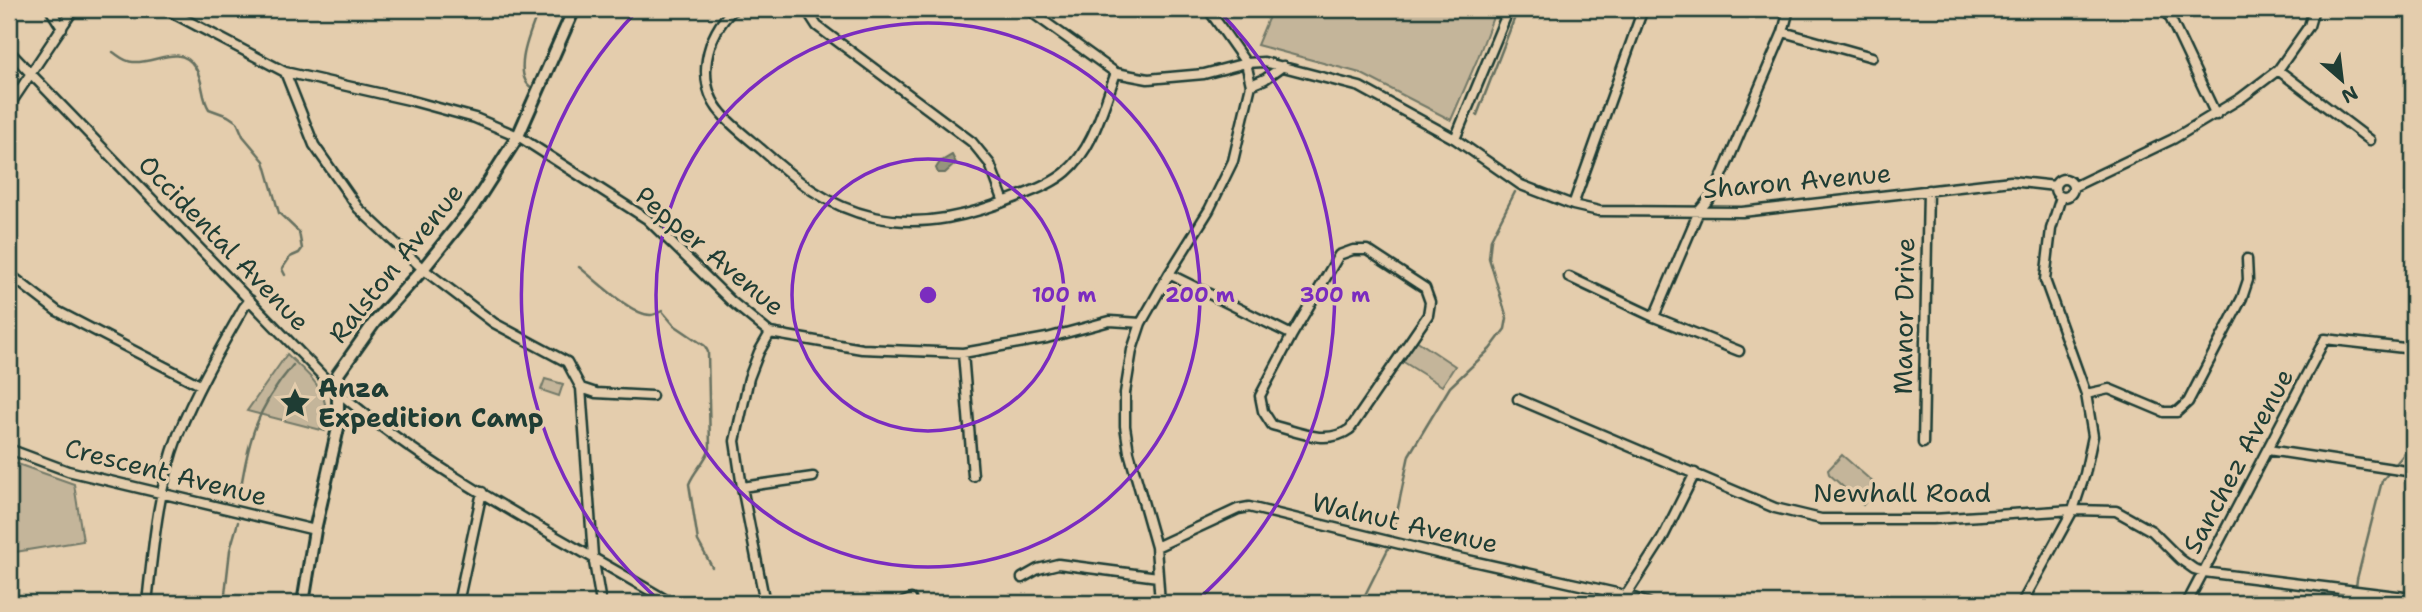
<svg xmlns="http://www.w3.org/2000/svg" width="2422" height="612" viewBox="0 0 2422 612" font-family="'Shantell Sans',sans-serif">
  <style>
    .green { fill: #c4b59a; stroke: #727967; stroke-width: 2 }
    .water { fill: #96947d; stroke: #667160; stroke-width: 2 }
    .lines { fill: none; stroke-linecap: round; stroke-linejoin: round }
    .stream { stroke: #667160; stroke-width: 2.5 }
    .minor-casing { stroke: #1f3d34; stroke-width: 13 }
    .tertiary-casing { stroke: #1f3d34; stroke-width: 16 }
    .minor { stroke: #e4cdad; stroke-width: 8 }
    .tertiary { stroke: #e4cdad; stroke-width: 10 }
    .ring { fill: none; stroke: #7b2cbf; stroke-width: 3.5 }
    .labels { text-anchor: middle; stroke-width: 7; stroke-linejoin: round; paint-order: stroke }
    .street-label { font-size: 26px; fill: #1f3d34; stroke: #e4cdad }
    .poi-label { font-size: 26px; font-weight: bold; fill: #1f3d34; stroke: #e4cdad; text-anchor: start }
    .centre { fill: #7b2cbf; stroke: #e4cdad; stroke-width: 3.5 }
    .ring-label { font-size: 21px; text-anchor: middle; font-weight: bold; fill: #7b2cbf; stroke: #e4cdad; stroke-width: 7; stroke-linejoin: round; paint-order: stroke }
  </style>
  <rect width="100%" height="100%" fill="#e4cdad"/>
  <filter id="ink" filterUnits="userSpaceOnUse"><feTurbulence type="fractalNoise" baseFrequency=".0143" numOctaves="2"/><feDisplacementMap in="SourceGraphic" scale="14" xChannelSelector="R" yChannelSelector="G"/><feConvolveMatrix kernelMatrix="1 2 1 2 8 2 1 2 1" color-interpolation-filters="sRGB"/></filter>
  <g filter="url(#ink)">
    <path class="green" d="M 1272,9 L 1496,9 L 1477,60 L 1451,120 L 1360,73 L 1257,45 Z
      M 1416,340 L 1455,366 L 1442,386 L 1402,361 Z
      M 287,354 C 314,381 331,390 325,431 L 247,411 Z
      M 545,379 L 563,384 L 559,396 L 541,390 Z
      M 1842,455 L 1875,484 L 1876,490 L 1863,505 L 1829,474 L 1828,470 Z
      M 9,461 L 74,484 L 83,541 L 9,553 Z"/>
    <path class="water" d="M 952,155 L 956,163 L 945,173 L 938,173 L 936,168 L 940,162 Z"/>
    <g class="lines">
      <path class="stream" d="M 113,52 C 119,56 125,62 133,62 C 155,64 180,43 195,67 C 204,81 201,97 209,109 L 228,116 L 237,122 L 243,136 L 264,161 L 279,213 L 299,232 L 302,249 L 299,253 L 290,257 L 282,269 L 285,275
        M 534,89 C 509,77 532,28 539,9
        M 1477,115 L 1518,9
        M 2413,146 C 2407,175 2402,206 2413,234
        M 579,267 C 595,279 632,316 651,315 C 654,315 660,312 662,311 L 674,325 L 705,346 L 708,352 L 710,448 C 705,462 694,471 689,484 L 698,541 L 712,567
        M 239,498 C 249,441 254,411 293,365
        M 1394,527 L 1409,455 L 1450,387 L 1490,349 L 1505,329 L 1507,318 L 1489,258 L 1491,239 L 1515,192
        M 224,603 L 230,550 L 238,522
        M 1361,603 L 1388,549
        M 2347,603 L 2355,596 L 2357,579 L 2382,481 L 2413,443"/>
      <defs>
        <path id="minor" d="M 50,9 L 62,28
          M 165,9 L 285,72 L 409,100 L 475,118 L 518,136 L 647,219 L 731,301 L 770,333 L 862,349 L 963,353 L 1047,338 L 1110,321 L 1141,323
          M 734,9 C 706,34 694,83 722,114 C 733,127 748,138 761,149 C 797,181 826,206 874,217 C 924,228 973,215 1019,196 C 1036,190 1053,183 1066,172 C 1094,148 1103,106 1116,73
          M 806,9 L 817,26 L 972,142 L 990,164 L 1004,202
          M 1027,9 L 1116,73 L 1148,79 L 1204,74 L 1246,63 L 1264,62 L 1360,87 L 1455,139 L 1521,185 L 1573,205 L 1599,211 L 1742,212 L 2011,181 L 2055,186
          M 2166,9 L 2216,115
          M 1783,32 L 1872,57
          M 9,51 L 337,391 C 436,476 559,536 671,603
          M 2278,70 L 2370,140
          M 285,72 L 314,145 L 358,208 L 423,269 L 494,323 L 567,362 L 581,388 L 596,393 L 652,396
          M 1251,85 L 1265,79 L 1283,66
          M 9,106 L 74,9
          M 1455,139 L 1509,9
          M2055 188a9 9 0 1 1 18 0a9 9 0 1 1-18 0Z
          M 2073,187 L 2173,139 L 2241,98 L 2278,70 L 2309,26 L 2314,9
          M 1573,205 L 1643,9
          M 1353,250 L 1367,250 L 1425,288 L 1430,302 L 1428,315 L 1350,429 C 1327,446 1298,432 1272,425 L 1263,411 L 1260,396 L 1292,335 L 1339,255 Z
          M 9,274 L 57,311 L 200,385
          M 1169,274 L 1292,335
          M 1569,277 L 1654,317 L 1739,351
          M 1654,317 L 1699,211 L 1715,192 L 1783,32 L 1789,9
          M 963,353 L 973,476
          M 581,388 L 593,556 L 601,603
          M 2086,394 L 2109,389 L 2164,412 L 2177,412 L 2188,402 L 2242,298 L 2248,280 L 2247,259
          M 1518,399 L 1775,508 L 1821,519 L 1933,519 L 2073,510 L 2116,511 L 2152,531 L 2180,559 L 2194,569 L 2204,572 L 2413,598
          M 1923,443 L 1928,190
          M 9,449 L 68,471 L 315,530
          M 2268,450 L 2413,472
          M 742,487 L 813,477
          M 1156,547 L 1238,509 L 1249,507 L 1441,554 L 1625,595 L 1648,603
          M 1022,578 L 1038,569 L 1058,564 L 1158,577
          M 147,603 C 153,548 158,488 178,435 C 196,390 220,349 244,307 L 250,300
          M 458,603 L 482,492
          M 765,603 L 742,487 L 735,441 L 749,378 L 759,352 L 770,333
          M 901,603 L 911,599
          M 1160,603 L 1156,547 L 1129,452 L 1125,426 L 1125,393 L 1132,350 L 1141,323 L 1169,274 L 1209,210 L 1233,161 L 1251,85 L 1246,63 L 1208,9
          M 1621,603 L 1662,539 L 1695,473
          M 2022,603 L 2073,510 L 2085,474 L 2093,436 L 2086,394 L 2045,280 L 2051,229 L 2061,197
          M 2187,603 L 2325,339 L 2413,349"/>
        <path id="tertiary" d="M 303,603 L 315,530 L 338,428 L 338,374 L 374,323 L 423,269 L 472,208 L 518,136 L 574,9"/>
      </defs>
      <use href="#minor" class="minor-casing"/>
      <use href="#tertiary" class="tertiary-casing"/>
      <use href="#minor" class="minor"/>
      <use href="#tertiary" class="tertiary"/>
    </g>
  </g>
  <g class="ring">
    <circle cx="928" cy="295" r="136"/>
    <circle cx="928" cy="295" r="272"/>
    <path d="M661 602A407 407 0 0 1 638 10M1218 10A407 407 0 0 1 1195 602"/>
  </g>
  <defs>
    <symbol id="sight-bare" viewBox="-9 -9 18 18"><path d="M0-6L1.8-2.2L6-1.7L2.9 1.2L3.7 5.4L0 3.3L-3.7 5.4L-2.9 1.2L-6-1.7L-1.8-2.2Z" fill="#1f3d34" stroke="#e4cdad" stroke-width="2.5" paint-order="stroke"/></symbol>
  </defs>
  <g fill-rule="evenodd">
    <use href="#sight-bare" x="273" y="381" width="44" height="44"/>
  </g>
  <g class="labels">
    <g class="street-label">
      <text transform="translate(1797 181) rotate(-5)" y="9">Sharon Avenue</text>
      <text transform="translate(224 243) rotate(46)" y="9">Occidental Avenue</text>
      <text transform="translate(710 251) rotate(40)" y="9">Pepper Avenue</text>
      <text transform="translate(396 263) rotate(-51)" y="9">Ralston Avenue</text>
      <text transform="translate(1904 316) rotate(-89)" y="9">Manor Drive</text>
      <text transform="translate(2238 461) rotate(-62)" y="9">Sanchez Avenue</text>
      <text transform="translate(166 472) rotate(14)" y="9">Crescent Avenue</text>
      <text x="1902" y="502">Newhall Road</text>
      <text transform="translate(1405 523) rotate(13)" y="9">Walnut Avenue</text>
    </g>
    <g class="poi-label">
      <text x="318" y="397">Anza<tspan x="318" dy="30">Expedition Camp</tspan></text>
    </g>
  </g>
  <circle cx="928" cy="295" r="10" class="centre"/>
  <g class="ring-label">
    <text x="1064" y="302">100 m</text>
    <text x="1200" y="302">200 m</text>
    <text x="1335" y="302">300 m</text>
  </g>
  <rect width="2422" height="612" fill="none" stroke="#e4cdad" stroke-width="35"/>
  <rect x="18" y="18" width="2387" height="577" fill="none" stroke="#1f3d34" stroke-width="2.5" filter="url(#ink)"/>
  <g transform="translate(2342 80) rotate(152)" stroke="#e4cdad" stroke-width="5" paint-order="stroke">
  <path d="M0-5L12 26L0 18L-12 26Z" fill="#1f3d34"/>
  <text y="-10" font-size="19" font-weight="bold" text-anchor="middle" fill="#1f3d34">N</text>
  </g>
</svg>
